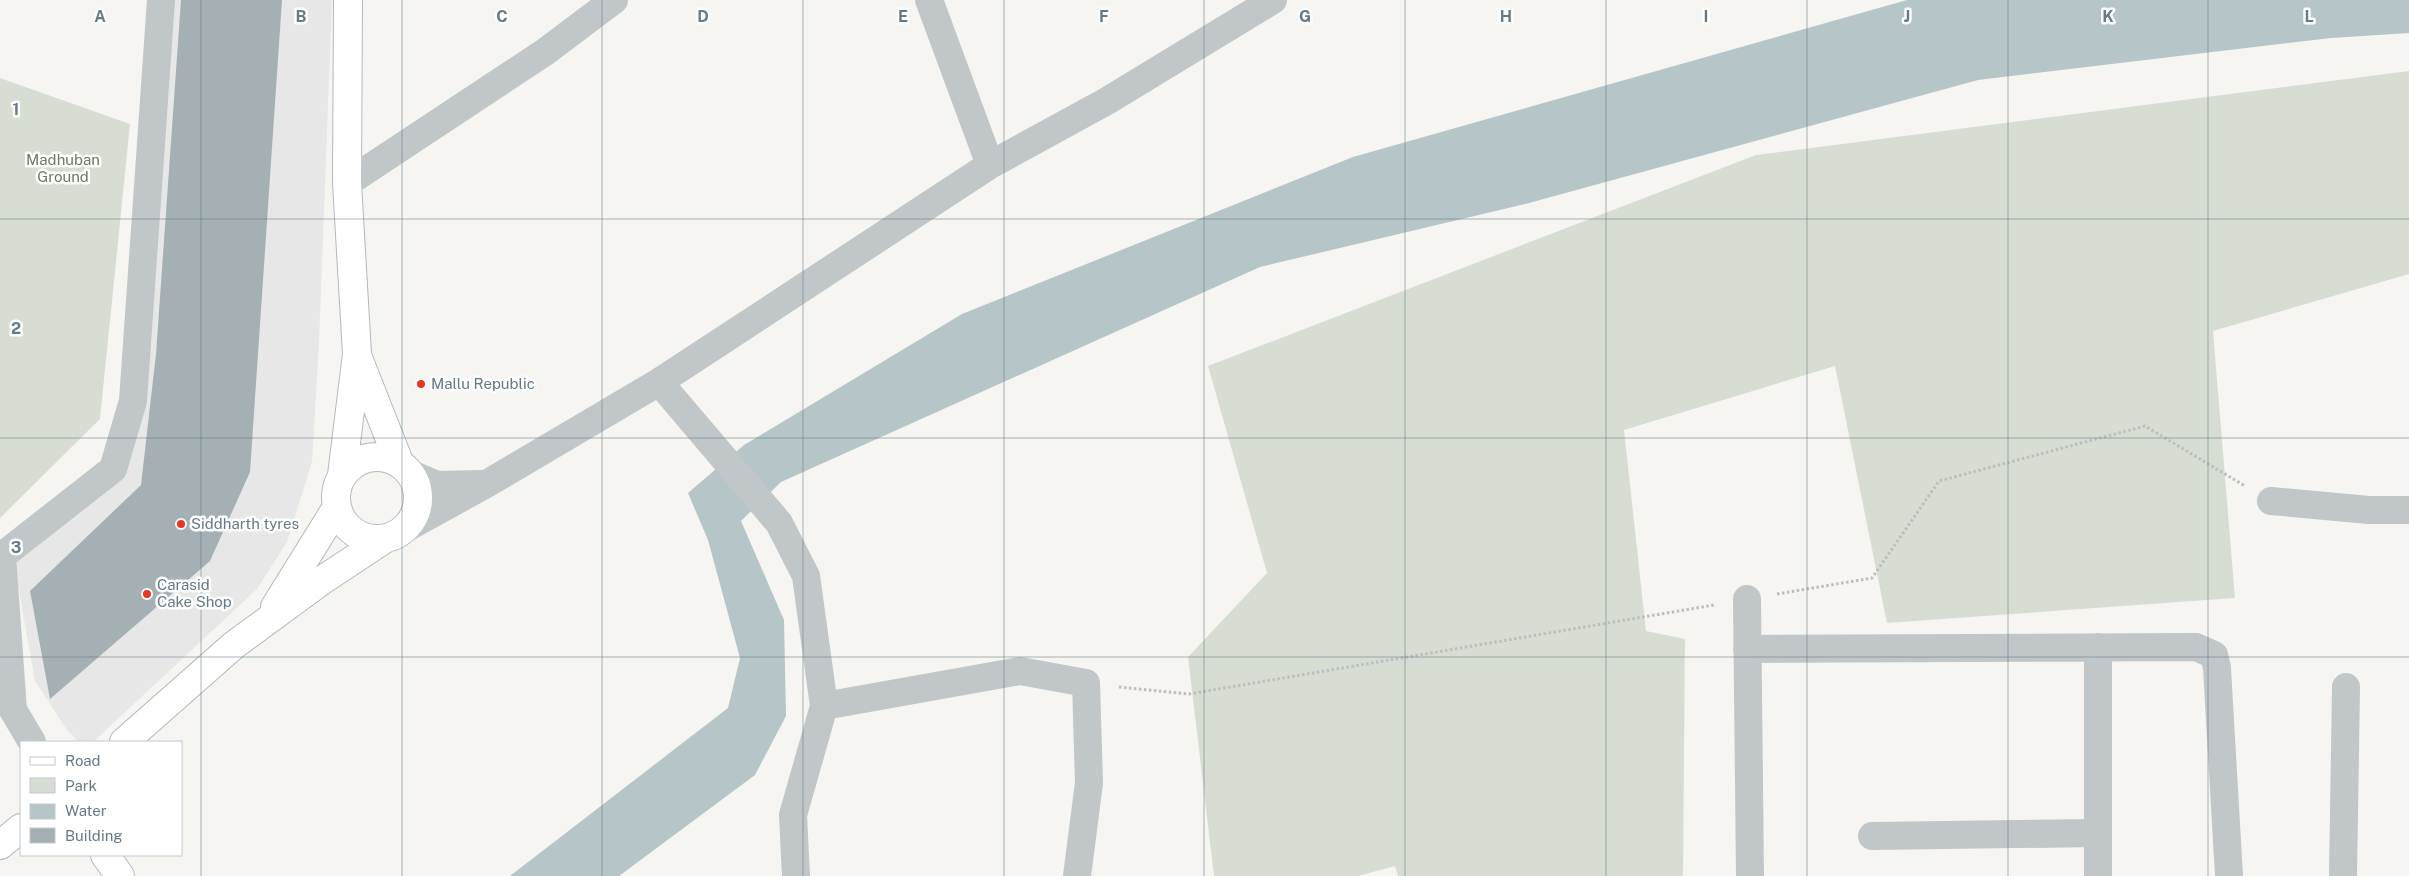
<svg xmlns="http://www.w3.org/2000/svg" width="2409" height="876" viewBox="0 0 2409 876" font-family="'Public Sans',sans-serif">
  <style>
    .built { fill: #e6e7e6 }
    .green { fill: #d8ddd3 }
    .water { fill: #b6c5c8 }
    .building { fill: #a5b0b4 }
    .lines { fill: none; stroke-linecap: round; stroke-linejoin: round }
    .major-casing { stroke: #b2b8bb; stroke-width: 30 }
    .path { stroke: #bbbec0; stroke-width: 3; stroke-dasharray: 2.5 2.5; stroke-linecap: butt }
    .minor { stroke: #c1c6c8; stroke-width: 28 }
    .major { stroke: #fff; stroke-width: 28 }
    .grid { fill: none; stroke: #647a84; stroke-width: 1; stroke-opacity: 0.55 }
    .poi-dot { fill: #e73621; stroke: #fff; stroke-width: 2 }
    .labels { text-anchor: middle; stroke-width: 5; stroke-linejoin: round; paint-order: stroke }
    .park-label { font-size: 15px; fill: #6b7b63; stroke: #fff }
    .poi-label { font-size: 15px; fill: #647a84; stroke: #fff; text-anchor: start }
    .grid-label { font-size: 16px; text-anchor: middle; font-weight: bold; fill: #647a84; stroke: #fff; stroke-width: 5; stroke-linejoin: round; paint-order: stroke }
  </style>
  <rect width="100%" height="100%" fill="#f6f5f2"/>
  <path class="built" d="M 169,0 L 332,0 L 319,342 L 312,462 L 287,542 L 257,589 L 93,742 L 79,742 L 67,730 L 35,681 L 14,564 L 118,477 L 133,448 Z"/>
  <path class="green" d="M 2409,71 L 2409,274 L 2213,331 L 2235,598 L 1887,623 L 1835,366 L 1624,430 L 1646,631 L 1685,639 L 1683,876 L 1398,876 L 1395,866 L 1358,876 L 1214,876 L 1188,657 L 1267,573 L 1208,366 L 1756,155 Z
    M 0,78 L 130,124 L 100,419 L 0,518 Z"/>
  <path class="water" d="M 1907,0 L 2409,0 L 2409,33 L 2331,38 L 1978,80 L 1529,203 L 1260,267 L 781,482 L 741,521 L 784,620 L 786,716 L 755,775 L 619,876 L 510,876 L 728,708 L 740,658 L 708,540 L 688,493 L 744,445 L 962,314 L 1353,157 Z"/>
  <path class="building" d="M 181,0 L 282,0 L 250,472 L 210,561 L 50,699 L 30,591 L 141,485 L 156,354 Z"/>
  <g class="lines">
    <defs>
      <path id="major" d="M 358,358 L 399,462
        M336 498a41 41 0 1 1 82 0a41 41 0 1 1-82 0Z
        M 342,475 L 357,354 L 347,183 L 348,0
        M 275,607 L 337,507
        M 124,742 L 234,645 L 324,579 L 386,538
        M 0,845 L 21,828
        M 105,855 L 120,876"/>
    </defs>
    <use href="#major" class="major-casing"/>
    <path class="path" d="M 1777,594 L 1872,578 L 1939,481 L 2145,426 L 2245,486
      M 1119,687 L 1189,694 L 1714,605"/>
    <path class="minor" d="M 929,0 L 990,165
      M 347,183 L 545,52 L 614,0
      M 659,382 L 779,523 L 806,576 L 824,706 L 793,815 L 796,876
      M 411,474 L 437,485 L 482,484
      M 2271,501 L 2369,510 L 2409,510
      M 401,531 L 488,483 L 659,382 L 990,165 L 1107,101 L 1273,0
      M 1747,599 L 1750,876
      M 2098,647 L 2098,876
      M 1747,649 L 2196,647 L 2214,655 L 2217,668 L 2229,876
      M 824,706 L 1020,671 L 1086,683 L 1089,783 L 1077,876
      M 32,742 L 13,710 L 2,556 L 113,469 L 133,401 L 161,0
      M 1872,836 L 2098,833
      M 2343,876 L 2346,687"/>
    <use href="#major" class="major"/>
  </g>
  <path class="grid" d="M 201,0 L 201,876M 402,0 L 402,876M 602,0 L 602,876M 803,0 L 803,876M 1004,0 L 1004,876M 1204,0 L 1204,876M 1405,0 L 1405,876M 1606,0 L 1606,876M 1807,0 L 1807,876M 2008,0 L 2008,876M 2208,0 L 2208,876M 0,219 L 2409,219M 0,438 L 2409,438M 0,657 L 2409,657"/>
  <g class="poi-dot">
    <circle cx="421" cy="384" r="5"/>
    <circle cx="181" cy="524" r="5"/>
    <circle cx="147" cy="594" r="5"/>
  </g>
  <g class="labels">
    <g class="park-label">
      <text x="63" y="165">Madhuban<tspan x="63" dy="17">Ground</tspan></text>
    </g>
    <g class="poi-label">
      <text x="431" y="389">Mallu Republic</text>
      <text x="191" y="529">Siddharth tyres</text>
      <text x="157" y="590">Carasid<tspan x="157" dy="17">Cake Shop</tspan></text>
    </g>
  </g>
  <g class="grid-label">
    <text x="100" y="22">A</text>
    <text x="301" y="22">B</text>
    <text x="502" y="22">C</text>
    <text x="703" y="22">D</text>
    <text x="903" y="22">E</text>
    <text x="1104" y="22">F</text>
    <text x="1305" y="22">G</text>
    <text x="1506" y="22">H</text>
    <text x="1706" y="22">I</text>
    <text x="1907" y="22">J</text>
    <text x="2108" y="22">K</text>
    <text x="2309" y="22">L</text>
    <text x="16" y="115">1</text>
    <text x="16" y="334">2</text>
    <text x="16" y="553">3</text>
  </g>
  <rect x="20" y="741" width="162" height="115" fill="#ffffff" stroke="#c1cace"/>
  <rect x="30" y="757" width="25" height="8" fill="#ffffff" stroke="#c1cace"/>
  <text x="65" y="766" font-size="15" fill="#647a84">Road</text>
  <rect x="30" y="778" width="25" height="15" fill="#d8ddd3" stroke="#c1cace"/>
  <text x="65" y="791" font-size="15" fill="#647a84">Park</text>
  <rect x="30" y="804" width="25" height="15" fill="#b6c5c8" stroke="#c1cace"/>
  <text x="65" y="816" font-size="15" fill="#647a84">Water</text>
  <rect x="30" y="828" width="25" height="15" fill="#a5b0b4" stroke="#c1cace"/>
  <text x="65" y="841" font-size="15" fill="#647a84">Building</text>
</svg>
